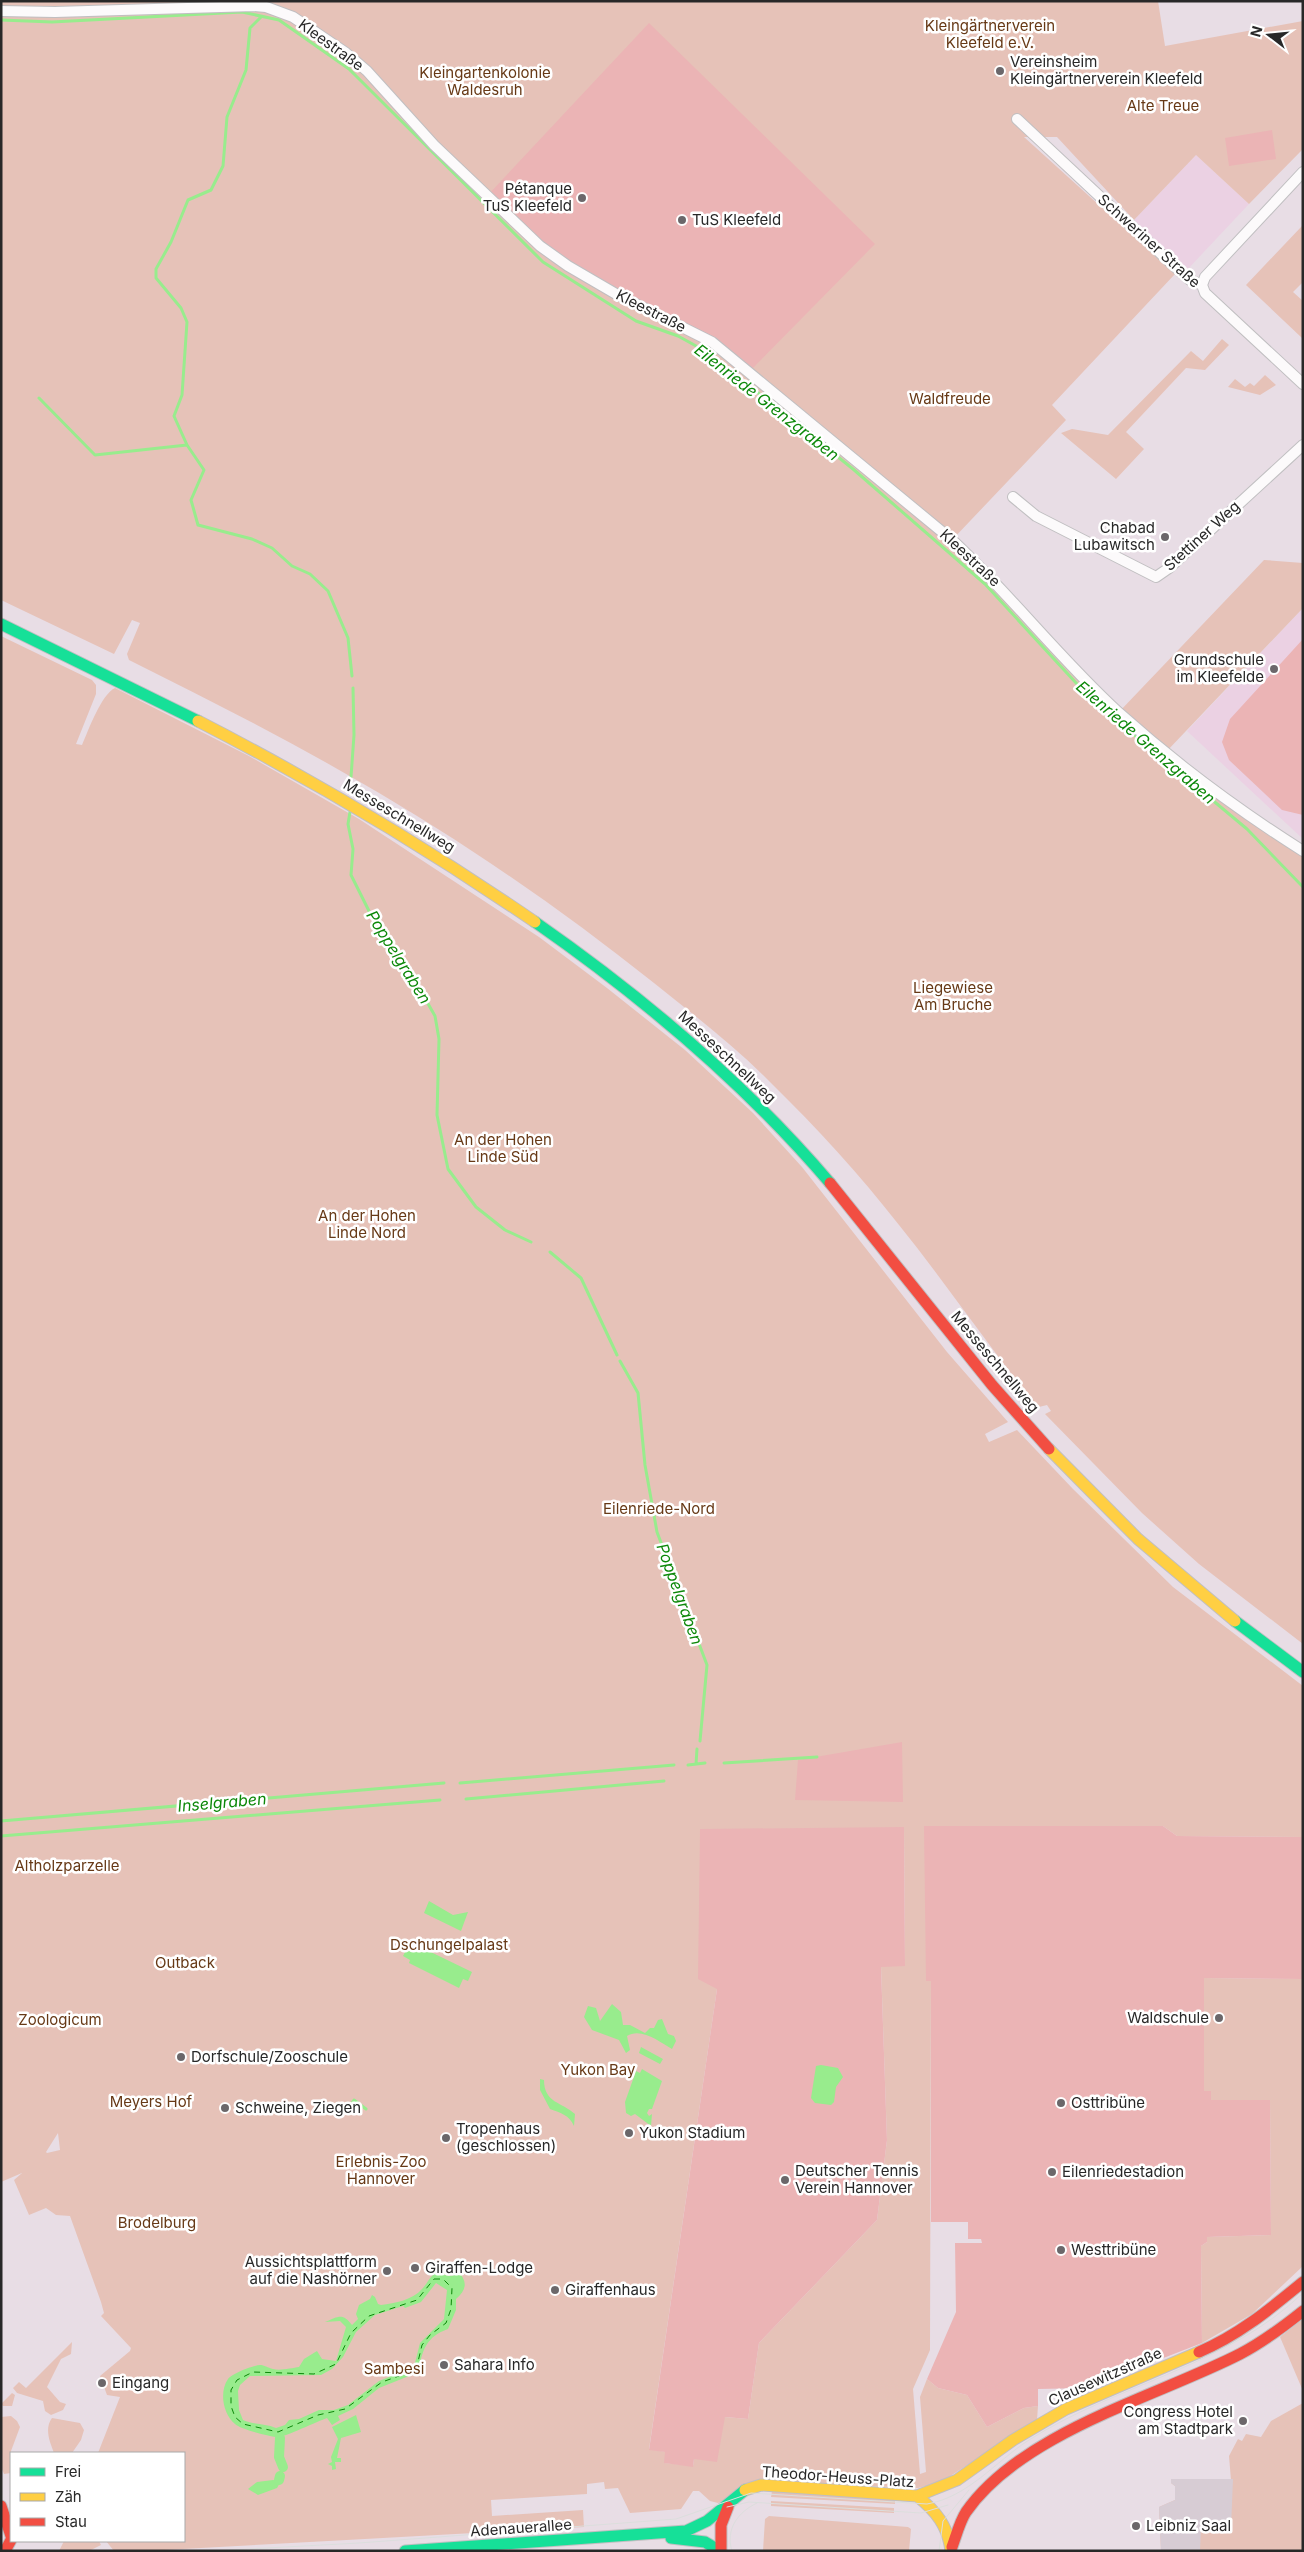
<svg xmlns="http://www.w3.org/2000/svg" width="1304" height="2552" viewBox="0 0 1304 2552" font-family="Inter,sans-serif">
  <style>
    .education { fill: #ebd1e3 }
    .green { fill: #e6c2b8; fill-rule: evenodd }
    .pitch { fill: #ebb4b5 }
    .plaza { fill: #d7ccd4 }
    .water { fill: #98ec8d; fill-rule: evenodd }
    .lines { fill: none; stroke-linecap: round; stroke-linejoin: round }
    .stream { stroke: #98ec8d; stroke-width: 3 }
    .canal { stroke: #98ec8d; stroke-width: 10 }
    .ferry { stroke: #0c8809; stroke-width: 1; stroke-dasharray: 6 5; stroke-linecap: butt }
    .street-casing { stroke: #c0bfc1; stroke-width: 12 }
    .fast-casing { stroke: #c0bfc1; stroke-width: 13 }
    .slow-casing { stroke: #c0bfc1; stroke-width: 13 }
    .jam-casing { stroke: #c0bfc1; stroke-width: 13 }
    .street { stroke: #fcfafb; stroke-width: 10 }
    .fast { stroke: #16e098; stroke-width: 11 }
    .slow { stroke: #ffcf43; stroke-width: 11 }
    .jam { stroke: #f24e42; stroke-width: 11 }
    .tram { stroke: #dcdedd; stroke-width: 1 }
    .poi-dot { fill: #6b676a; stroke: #fff; stroke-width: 2 }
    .labels { text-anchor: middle; stroke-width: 5; stroke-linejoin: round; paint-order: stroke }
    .park-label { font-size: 15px; fill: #673916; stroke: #fff }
    .street-label { font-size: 15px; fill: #282828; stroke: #fff }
    .poi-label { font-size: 15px; fill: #282828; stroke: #fff; text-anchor: start }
    .water-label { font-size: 16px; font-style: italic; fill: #0c8809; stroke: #fff }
  </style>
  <rect width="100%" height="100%" fill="#e8dde5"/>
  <path class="education" d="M 1196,155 L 1249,204 L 1187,270 L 1134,220 Z
    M 1303,608 L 1303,839 L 1187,731 Z"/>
  <path class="green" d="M 1,1 L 1158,1 L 1165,46 L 1303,21 L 1303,149 L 1249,204 L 1196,155 L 1134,220 L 1057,137 L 1024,137 L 1175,274 L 1052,405 L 1066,420 L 952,540 L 1119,712 L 1264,560 L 1303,563 L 1303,608 L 1166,752 L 1303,851 L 1303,1644 L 1199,1564 L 1142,1513 L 1045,1414 L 1051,1411 L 1047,1405 L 1039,1407 L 1032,1400 C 986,1343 945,1282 899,1225 C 860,1175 817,1128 772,1084 C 736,1047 694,1015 654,983 C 562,910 463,841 360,782 C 285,738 207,699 129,660 L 127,654 L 140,623 L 132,620 L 114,654 L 1,600 Z
    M 1302,226 L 1303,282 L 1293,292 L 1303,301 L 1302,338 L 1246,285 Z
    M 1222,339 L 1229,345 L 1205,370 L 1186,368 L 1126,432 L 1144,449 L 1116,479 L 1061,433 L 1072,429 L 1108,435 L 1191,351 L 1203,361 Z
    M 1265,375 L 1276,385 L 1260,395 L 1228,387 L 1235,379 L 1245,387 L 1250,383 L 1254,386 Z
    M 1,636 L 92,680 L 96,685 L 96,694 L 76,744 L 82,745 C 89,729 101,695 115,688 L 249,756 L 359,819 L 539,937 L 607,988 L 685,1050 L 753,1113 L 802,1167 L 947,1352 L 1008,1422 L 985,1434 L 989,1442 L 1017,1430 L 1073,1489 L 1173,1587 L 1303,1686 L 1303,1837 L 1177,1836 L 1163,1826 L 926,1981 L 931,1981 L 930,2350 L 913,2389 L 920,2474 L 926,2472 L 920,2397 L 927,2379 L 938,2388 L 967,2395 L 987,2427 L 1024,2408 L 1038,2406 L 1037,2420 L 941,2482 L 918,2488 L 789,2483 L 789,2478 L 764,2476 L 763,2481 L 718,2503 L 710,2501 L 699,2491 L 693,2491 L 681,2509 L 630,2513 L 618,2488 L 605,2489 L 604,2482 L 587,2484 L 587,2494 L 491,2500 L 492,2516 L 583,2510 L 584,2527 L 146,2551 L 114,2551 L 106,2541 L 184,2541 L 184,2453 L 98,2453 L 120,2397 L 107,2395 L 100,2376 L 130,2351 L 131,2348 L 101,2316 L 104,2313 L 101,2302 L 70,2216 L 56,2215 L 46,2208 L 29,2215 L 14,2180 L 22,2173 L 1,2182 ZM 904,1827 L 905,1966 L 881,1966 L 887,2140 L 877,2220 L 759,2343 L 748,2419 L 725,2417 L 694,2459 L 693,2466 L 665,2463 L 666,2452 L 649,2449 L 717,1989 ZM 58,2133 L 60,2150 L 47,2153 L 46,2152 Z
    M 1204,1978 L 1303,1979 L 1303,2266 L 1252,2314 L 1202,2343 L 1201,2246 L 1207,2242 L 1207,2237 L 1271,2235 L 1270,2100 L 1211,2100 L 1204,2091 Z
    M 1303,2319 L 1303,2391 L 1280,2337 Z
    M 72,2342 L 71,2354 L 61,2359 L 47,2387 L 60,2402 L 66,2404 L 63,2410 L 51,2415 L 45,2411 L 43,2401 L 17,2393 L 13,2388 L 19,2382 L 26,2388 Z
    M 12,2393 L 15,2395 L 12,2406 L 3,2406 L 1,2404 Z
    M 1303,2403 L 1303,2551 L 1161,2551 L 1159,2507 L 1175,2500 L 1175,2486 L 1171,2483 L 1171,2479 L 1231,2480 L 1229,2456 L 1238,2439 L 1242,2441 L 1246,2434 L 1261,2437 L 1271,2421 Z
    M 11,2416 L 17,2421 L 20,2427 L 11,2451 L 11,2473 L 4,2474 L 1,2467 L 1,2417 Z
    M 52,2418 L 80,2423 L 84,2430 L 81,2440 L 72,2453 L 54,2453 C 50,2442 44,2429 52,2418 Z
    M 772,2491 L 895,2498 L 895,2504 L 771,2497 Z
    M 771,2501 L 894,2508 L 894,2513 L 771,2506 Z
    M 769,2516 L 908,2527 L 911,2529 L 909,2551 L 763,2551 L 765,2519 Z
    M 64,2541 L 99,2541 L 101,2545 L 89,2551 L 59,2551 Z"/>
  <path class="pitch" d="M 649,23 L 875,244 L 748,373 L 712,342 L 568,266 L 487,196 Z
    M 1272,130 L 1276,159 L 1229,166 L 1225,138 Z
    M 1303,639 L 1303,815 L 1282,810 L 1229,760 L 1222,742 L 1230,719 Z
    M 902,1742 L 903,1802 L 795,1800 L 798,1760 Z
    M 924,1826 L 1163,1826 L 1177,1836 L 1303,1837 L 1303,1979 L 1204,1978 L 1204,2091 L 1211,2091 L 1211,2100 L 1270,2100 L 1271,2235 L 1207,2237 L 1207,2242 L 1201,2246 L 1202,2343 L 1086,2388 L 1038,2389 L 1038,2406 L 1024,2408 L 987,2427 L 967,2395 L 938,2388 L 927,2379 L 956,2312 L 955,2243 L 982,2243 L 981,2239 L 968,2239 L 968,2222 L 931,2222 L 931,1981 L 926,1981 Z
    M 904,1827 L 905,1966 L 881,1967 L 887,2140 L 877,2220 L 759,2343 L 748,2419 L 725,2417 L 717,2462 L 694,2459 L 693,2467 L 664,2463 L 665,2452 L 649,2450 L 717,1989 L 698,1979 L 700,1829 Z"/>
  <path class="plaza" d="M 1171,2479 L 1233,2479 L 1231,2528 L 1201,2527 L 1200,2551 L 1161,2551 L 1159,2507 L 1175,2500 L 1175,2486 L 1171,2483 Z"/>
  <path class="water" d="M 429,1901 L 453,1915 L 468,1912 L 461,1931 L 424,1913 Z
    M 410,1942 L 472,1972 L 468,1981 L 463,1979 L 459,1988 L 409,1963 L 410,1960 L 403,1956 Z
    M 612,2004 L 621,2012 L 623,2025 L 630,2025 L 645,2033 L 650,2028 L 654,2028 L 658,2020 L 662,2019 L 668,2034 L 674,2036 L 676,2041 L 672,2049 C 660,2042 641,2027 627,2036 L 630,2050 L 626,2053 L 619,2040 L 592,2030 L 584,2017 L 588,2006 L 596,2008 L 600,2021 Z
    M 641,2047 L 663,2059 L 660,2064 L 639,2053 Z
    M 821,2065 L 838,2068 L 843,2077 L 836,2087 L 834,2102 L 831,2105 L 815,2103 L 811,2098 L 816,2066 Z
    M 642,2069 L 662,2081 L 652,2109 L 649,2109 L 647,2113 L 649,2116 L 652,2114 L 651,2126 L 635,2114 L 631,2116 L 626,2113 L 625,2102 L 636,2071 L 640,2073 Z
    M 540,2079 L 544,2080 C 544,2103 562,2102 575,2114 L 574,2126 C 569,2115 561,2113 550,2109 L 540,2090 Z
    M 438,2272 C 446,2276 452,2278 459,2272 C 468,2283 466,2290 456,2299 L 456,2310 L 448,2329 C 427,2336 421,2351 419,2372 L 379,2388 L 353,2409 L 338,2416 L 340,2420 L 332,2425 L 327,2418 C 318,2421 283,2438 278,2437 C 270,2437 240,2429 235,2424 C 223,2414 219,2392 228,2379 C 232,2374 249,2367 255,2366 C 262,2363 266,2367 273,2369 C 280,2371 292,2368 299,2367 L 304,2359 L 317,2351 L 322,2359 L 336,2361 L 346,2327 L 340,2321 L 325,2322 C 339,2316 343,2313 352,2325 L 358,2319 L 356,2314 L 359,2305 L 370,2299 L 372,2295 L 375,2297 L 378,2304 L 381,2305 C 395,2303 413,2300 422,2289 C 428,2283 430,2275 438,2272 ZM 436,2283 L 447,2290 L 444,2319 L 420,2343 L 414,2367 L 379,2381 L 348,2405 L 334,2410 L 319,2410 L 299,2419 L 289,2420 L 285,2425 L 276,2428 C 265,2423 254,2425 243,2420 L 239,2410 L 238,2391 L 240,2385 L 250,2376 L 321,2375 L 332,2369 L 343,2357 L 356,2332 L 375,2315 L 403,2306 L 405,2308 L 421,2302 Z
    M 356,2415 L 361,2432 L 341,2438 L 337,2458 L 341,2458 L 341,2462 L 335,2462 L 336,2469 L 332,2470 L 332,2466 L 328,2464 L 332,2462 L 331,2457 L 338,2439 L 332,2427 Z
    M 273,2480 L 281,2481 L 277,2488 L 258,2495 L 248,2489 L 257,2482 Z"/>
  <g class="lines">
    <path class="stream" d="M 261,17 L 250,28 L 246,70 L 227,117 L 223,166 L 211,190 L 188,200 L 171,242 L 156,269 L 156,278 L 181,308 L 187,322 L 182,395 L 174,416 L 187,445 L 204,470 L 191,500 L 198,525 L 252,539 L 272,548 L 292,566 L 310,574 L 328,591 L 348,638 L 352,676
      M 1,20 L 52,22 L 242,12 L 279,20 L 349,69 L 543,262 L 636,321 L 678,336 L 707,352 L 853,469 L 985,584 L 1089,697 L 1247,829 L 1303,887
      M 39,398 L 95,455 L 187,445
      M 351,777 L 354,735 L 353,688
      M 350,812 L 348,824 L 353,849 L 351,875 L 370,913 L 383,934 L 397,949 L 435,1016 L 439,1039 L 437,1115 L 448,1169 L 476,1207 L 505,1230 L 531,1242
      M 550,1252 L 581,1278 L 617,1355
      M 620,1361 L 638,1393 L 645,1465 L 657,1532 L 707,1665 L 700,1741
      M 724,1763 L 817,1757
      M 696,1764 L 697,1749
      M 688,1765 L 705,1763
      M 460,1783 L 674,1765
      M 466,1799 L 664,1781
      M 1,1821 L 444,1783
      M 1,1836 L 440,1800
      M 346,2112 L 354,2100 L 366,2109"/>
    <path class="canal" d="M 280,2438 L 279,2457 L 283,2467
      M 279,2480 L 280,2476"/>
    <path class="ferry" d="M 434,2279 L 443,2279 L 452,2288 L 451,2309 L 446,2323 L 430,2335 L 422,2345 L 416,2370 L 382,2382 L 345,2409 L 318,2415 L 278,2432 L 243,2424 L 235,2417 L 231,2406 L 231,2390 L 237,2380 L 253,2372 L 314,2374 L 336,2364 L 351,2333 L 369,2316 L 417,2300 Z"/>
    <defs>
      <path id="street" d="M 1,11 L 55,12 L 254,6 L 266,7 L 293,17 L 346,53 L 367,71 L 434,145 L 540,246 L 568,266 L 616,294 L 712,342 L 952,540 C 1010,594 1059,658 1118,712 C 1175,763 1238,810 1303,851
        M 1017,119 L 1173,265 L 1190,280 L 1202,285 L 1205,293 L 1303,384
        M 1202,285 L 1205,277 L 1303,172
        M 1013,497 L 1036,516 L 1156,577 L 1169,568 L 1303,445"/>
      <path id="fast" d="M 1,624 L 198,721
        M 535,922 C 644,998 744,1082 830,1183
        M 1235,1621 L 1303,1672
        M 671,2538 L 705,2542 L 720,2551
        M 405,2551 L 686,2531 L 707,2521 L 745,2490"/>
      <path id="slow" d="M 198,721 C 315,781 427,848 535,922
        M 1049,1449 L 1138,1539 L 1235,1621
        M 745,2490 L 761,2485 L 917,2496 C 936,2511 948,2526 951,2551
        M 917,2496 L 957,2480 L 1013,2440 L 1066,2409 L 1199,2352"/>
      <path id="jam" d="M 830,1183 L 992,1385 L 1049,1449
        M 1199,2352 C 1239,2335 1270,2309 1303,2282
        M 1,2506 L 11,2536
        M 952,2547 C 956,2536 960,2521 966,2512 C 1022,2432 1156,2397 1240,2354 C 1263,2342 1283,2327 1303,2311
        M 5,2551 L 11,2540
        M 721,2551 L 721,2525 L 728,2507"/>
    </defs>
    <use href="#street" class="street-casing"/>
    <use href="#fast" class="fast-casing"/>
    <use href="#slow" class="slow-casing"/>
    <use href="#jam" class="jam-casing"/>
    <use href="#street" class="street"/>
    <use href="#fast" class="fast"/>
    <use href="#slow" class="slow"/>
    <use href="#jam" class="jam"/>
    <path class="tram" d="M 727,2507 L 749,2502 L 921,2513 L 948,2505
      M 212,2551 L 359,2543 L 676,2519 L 751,2493 L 927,2504 C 968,2497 995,2462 1029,2440 C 1117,2384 1226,2367 1303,2293
      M 732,2551 C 725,2529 738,2512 757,2503
      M 939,2551 L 943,2521 L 969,2490"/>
  </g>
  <g class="poi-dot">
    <circle cx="1000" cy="71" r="5"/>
    <circle cx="582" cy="198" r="5"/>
    <circle cx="682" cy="220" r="5"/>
    <circle cx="1165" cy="537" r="5"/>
    <circle cx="1274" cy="669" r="5"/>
    <circle cx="1219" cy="2018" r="5"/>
    <circle cx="181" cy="2057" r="5"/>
    <circle cx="1061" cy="2103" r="5"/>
    <circle cx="225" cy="2108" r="5"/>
    <circle cx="629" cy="2133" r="5"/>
    <circle cx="446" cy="2138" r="5"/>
    <circle cx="1052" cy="2172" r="5"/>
    <circle cx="785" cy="2180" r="5"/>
    <circle cx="1061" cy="2250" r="5"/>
    <circle cx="415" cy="2268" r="5"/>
    <circle cx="387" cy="2271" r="5"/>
    <circle cx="555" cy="2290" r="5"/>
    <circle cx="444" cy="2365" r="5"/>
    <circle cx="102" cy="2383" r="5"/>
    <circle cx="1243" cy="2421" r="5"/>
    <circle cx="1136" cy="2526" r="5"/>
  </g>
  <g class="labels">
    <g class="park-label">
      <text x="990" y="31">Kleingärtnerverein<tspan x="990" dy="17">Kleefeld e.V.</tspan></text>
      <text x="485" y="78">Kleingartenkolonie<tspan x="485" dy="17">Waldesruh</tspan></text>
      <text x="1163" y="111">Alte Treue</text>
      <text x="950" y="404">Waldfreude</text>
      <text x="953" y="993">Liegewiese<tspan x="953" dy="17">Am Bruche</tspan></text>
      <text x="503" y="1145">An der Hohen<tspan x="503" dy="17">Linde Süd</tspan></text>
      <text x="367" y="1221">An der Hohen<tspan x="367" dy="17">Linde Nord</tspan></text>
      <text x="659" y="1514">Eilenriede-Nord</text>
      <text x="67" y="1871">Altholzparzelle</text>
      <text x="449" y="1950">Dschungelpalast</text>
      <text x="185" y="1968">Outback</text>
      <text x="60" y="2025">Zoologicum</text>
      <text x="598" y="2075">Yukon Bay</text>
      <text x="151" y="2107">Meyers Hof</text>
      <text x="381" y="2167">Erlebnis-Zoo<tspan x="381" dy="17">Hannover</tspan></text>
      <text x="157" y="2228">Brodelburg</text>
      <text x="394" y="2374">Sambesi</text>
    </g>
    <g class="street-label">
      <text transform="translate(331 45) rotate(36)" y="5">Kleestraße</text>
      <text transform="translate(1149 241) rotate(42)" y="5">Schweriner Straße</text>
      <text transform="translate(651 311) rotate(27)" y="5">Kleestraße</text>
      <text transform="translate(1202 536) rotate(-42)" y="5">Stettiner Weg</text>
      <text transform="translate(970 558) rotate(43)" y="5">Kleestraße</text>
      <text transform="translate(399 816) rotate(31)" y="5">Messeschnellweg</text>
      <text transform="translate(727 1057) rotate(43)" y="5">Messeschnellweg</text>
      <text transform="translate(995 1362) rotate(50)" y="5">Messeschnellweg</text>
      <text transform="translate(1105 2377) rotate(-24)" y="5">Clausewitzstraße</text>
      <text transform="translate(838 2477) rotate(4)" y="5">Theodor-Heuss-Platz</text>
      <text transform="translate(521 2528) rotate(-4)" y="5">Adenauerallee</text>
    </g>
    <g class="poi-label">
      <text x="1010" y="67">Vereinsheim<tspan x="1010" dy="17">Kleingärtnerverein Kleefeld</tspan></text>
      <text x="572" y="194" text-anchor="end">Pétanque<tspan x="572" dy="17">TuS Kleefeld</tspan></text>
      <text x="692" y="225">TuS Kleefeld</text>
      <text x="1155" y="533" text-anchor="end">Chabad<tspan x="1155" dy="17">Lubawitsch</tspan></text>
      <text x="1264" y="665" text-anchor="end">Grundschule<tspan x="1264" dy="17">im Kleefelde</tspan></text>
      <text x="1209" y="2023" text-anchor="end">Waldschule</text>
      <text x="191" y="2062">Dorfschule/Zooschule</text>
      <text x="1071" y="2108">Osttribüne</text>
      <text x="235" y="2113">Schweine, Ziegen</text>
      <text x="456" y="2134">Tropenhaus<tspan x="456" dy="17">(geschlossen)</tspan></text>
      <text x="639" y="2138">Yukon Stadium</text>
      <text x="795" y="2176">Deutscher Tennis<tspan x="795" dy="17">Verein Hannover</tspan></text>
      <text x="1062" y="2177">Eilenriedestadion</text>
      <text x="1071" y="2255">Westtribüne</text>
      <text x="377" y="2267" text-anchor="end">Aussichtsplattform<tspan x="377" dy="17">auf die Nashörner</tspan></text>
      <text x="425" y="2273">Giraffen-Lodge</text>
      <text x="565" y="2295">Giraffenhaus</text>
      <text x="454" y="2370">Sahara Info</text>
      <text x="112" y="2388">Eingang</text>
      <text x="1233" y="2417" text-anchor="end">Congress Hotel<tspan x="1233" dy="17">am Stadtpark</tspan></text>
      <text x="1146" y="2531">Leibniz Saal</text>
    </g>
    <g class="water-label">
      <text transform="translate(767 402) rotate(38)" y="6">Eilenriede Grenzgraben</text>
      <text transform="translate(1146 742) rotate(41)" y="6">Eilenriede Grenzgraben</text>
      <text transform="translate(399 957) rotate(58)" y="6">Poppelgraben</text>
      <text transform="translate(680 1594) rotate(70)" y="6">Poppelgraben</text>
      <text transform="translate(222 1802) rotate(-5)" y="6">Inselgraben</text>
    </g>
  </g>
  <rect width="1304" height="2552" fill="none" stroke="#282828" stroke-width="5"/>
  <rect x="10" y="2452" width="175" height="90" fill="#ffffff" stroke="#a9a9a9"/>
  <rect x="20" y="2468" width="25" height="8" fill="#16e098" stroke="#a9a9a9"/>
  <text x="55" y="2477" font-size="15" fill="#282828">Frei</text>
  <rect x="20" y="2493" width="25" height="8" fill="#ffcf43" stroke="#a9a9a9"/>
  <text x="55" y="2502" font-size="15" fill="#282828">Zäh</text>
  <rect x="20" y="2518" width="25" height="8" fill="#f24e42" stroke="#a9a9a9"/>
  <text x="55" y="2527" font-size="15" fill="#282828">Stau</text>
  <g transform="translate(1269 35) rotate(286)" stroke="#ffffff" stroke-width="4" paint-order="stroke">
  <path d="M0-4L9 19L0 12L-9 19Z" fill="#282828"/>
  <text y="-8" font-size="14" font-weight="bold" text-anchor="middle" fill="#282828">N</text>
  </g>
</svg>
